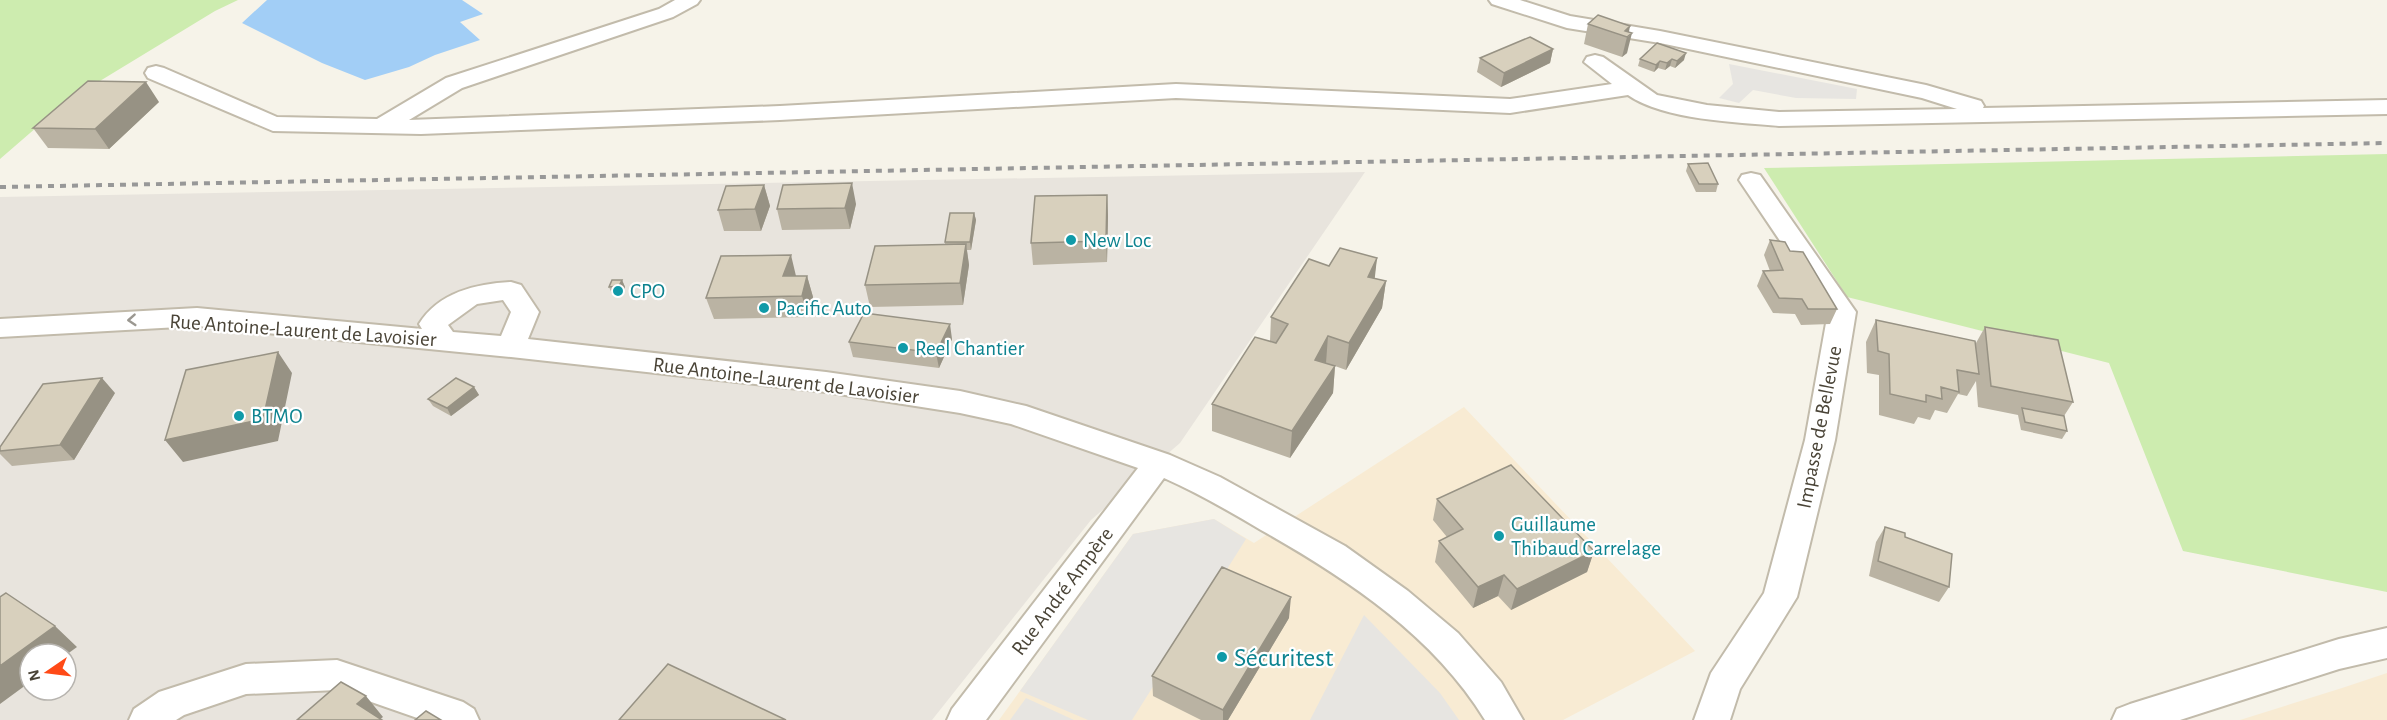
<svg xmlns="http://www.w3.org/2000/svg" width="2387" height="720" viewBox="0 0 2387 720" font-family="'Alegreya Sans',sans-serif">
  <style>
    .commercial { fill: #f8ebd3 }
    .industrial { fill: #e8e4dd; fill-rule: evenodd }
    .green { fill: #cdecaf }
    .parking { fill: #e7e5e1 }
    .water { fill: #a2cef6 }
    .lines { fill: none; stroke-linecap: round; stroke-linejoin: round }
    .minor-casing { stroke: #c2bbab; stroke-width: 4 }
    .minor { fill: #fff; fill-rule: evenodd }
    .rail { stroke: #989898; stroke-width: 4; stroke-dasharray: 6 6; stroke-linecap: butt }
    .wall { fill: #bab3a3 }
    .shaded-wall { fill: #979284 }
    .building { fill: #d8d0bd; stroke: #979284; stroke-width: 1.5 }
    .oneway { stroke: #9b9891 }
    .culture-dot { fill: #0f9aa8; stroke: #fff; stroke-width: 2 }
    .labels { text-anchor: middle; stroke-width: 4.5; stroke-linejoin: round; paint-order: stroke }
    .culture-label { font-size: 21px; fill: #0d838f; stroke: #fff; text-anchor: start }
    .street-label { font-size: 21px; fill: #4a4437; stroke: #fff }
    .near-culture-label { font-size: 26px; fill: #0d838f; stroke: #fff; text-anchor: start }
  </style>
  <rect width="100%" height="100%" fill="#f6f3e9"/>
  <path class="commercial" d="M 1464,407 L 1695,651 L 1563,720 L 999,720 L 1133,534 L 1214,519 L 1254,543 Z
    M 2387,673 L 2387,720 L 2240,720 L 2342,688 Z"/>
  <path class="industrial" d="M 1365,172 L 1180,443 L 1091,520 L 932,720 L 0,720 L 0,197 ZM 30,654 L 66,654 L 66,690 L 30,690 Z"/>
  <path class="green" d="M 0,0 L 238,0 L 215,11 L 67,101 L 0,159 Z
    M 2387,154 L 2387,592 L 2183,551 L 2109,363 L 1847,297 L 1764,168 Z"/>
  <path class="parking" d="M 1729,64 L 1857,89 L 1856,99 L 1796,98 L 1753,90 L 1739,103 L 1719,98 L 1733,84 Z
    M 1214,519 L 1246,539 L 1132,720 L 1088,720 L 1020,691 L 1133,534 Z
    M 1364,615 L 1440,693 L 1459,720 L 1310,720 Z
    M 1026,698 L 1074,720 L 1010,720 Z"/>
  <path class="water" d="M 267,0 L 462,0 L 483,14 L 460,22 L 480,40 L 435,55 L 409,67 L 365,80 L 322,63 L 242,23 Z"/>
  <g class="lines">
    <defs>
      <path id="minor" d="M 675,0 L 700,0 L 697,4 L 673,17 L 462,88 L 409,120 L 780,106 L 1176,84 L 1510,99 L 1612,84 L 1584,62 L 1587,57 L 1595,55 L 1603,57 L 1657,95 L 1707,105 L 1779,112 L 1957,109 L 1922,98 L 1660,43 L 1567,28 L 1492,4 L 1489,0 L 1520,0 L 1570,16 L 1660,31 L 1926,85 L 1981,101 L 1984,106 L 1983,108 L 2387,100 L 2387,114 L 1779,126 C 1736,122 1664,120 1628,95 L 1510,113 L 1176,98 L 780,120 L 421,134 L 273,131 L 148,78 L 145,73 L 148,68 L 156,66 L 164,68 L 277,117 L 377,119 L 446,78 L 659,9 Z
        M 1751,173 L 1760,175 L 1856,312 L 1835,440 L 1797,597 L 1740,689 L 1730,720 L 1694,720 L 1711,673 L 1764,593 L 1805,440 L 1828,312 L 1739,180 L 1742,175 Z
        M 511,282 L 521,285 L 539,312 L 528,339 L 826,372 L 960,391 L 1026,406 L 1170,455 L 1220,477 L 1345,546 L 1408,591 L 1458,633 L 1501,682 L 1523,720 L 1485,720 C 1433,635 1346,578 1261,530 C 1229,511 1198,493 1164,478 L 986,720 L 947,720 L 952,709 L 1138,468 L 1011,424 L 960,413 L 826,392 L 511,357 L 197,326 L 0,337 L 0,319 L 197,308 L 422,329 L 419,324 C 439,292 476,284 511,282 ZM 503,300 L 511,312 L 501,336 L 453,332 L 448,325 L 477,304 Z
        M 2387,628 L 2387,658 L 2339,669 L 2180,720 L 2112,720 L 2117,709 L 2130,704 L 2339,639 Z
        M 337,660 L 463,702 L 474,709 L 479,720 L 423,720 L 337,690 L 246,694 L 184,715 L 176,720 L 129,720 L 134,709 L 159,692 L 246,664 Z"/>
    </defs>
    <use href="#minor" class="minor-casing"/>
    <use href="#minor" class="minor"/>
    <path class="rail" d="M 0,187 L 2387,143"/>
  </g>
  <path class="wall" d="M 1588,24 L 1629,32 L 1627,53 L 1622,57 L 1584,44 Z
    M 1657,43 L 1684,60 L 1675,68 L 1670,66 L 1665,70 L 1658,68 L 1654,72 L 1638,66 L 1640,59 Z
    M 1553,49 L 1550,63 L 1501,87 L 1477,72 L 1480,58 Z
    M 159,102 L 109,149 L 48,148 L 33,128 Z
    M 1688,164 L 1718,184 L 1716,192 L 1696,192 L 1686,171 Z
    M 764,185 L 770,206 L 761,231 L 724,231 L 718,210 Z
    M 1107,195 L 1108,216 L 1107,262 L 1033,265 L 1031,243 Z
    M 856,204 L 850,229 L 782,230 L 777,209 Z
    M 974,213 L 976,220 L 971,250 L 967,250 L 969,265 L 963,305 L 870,307 L 865,285 L 945,244 L 945,242 Z
    M 1770,240 L 1790,251 L 1837,309 L 1830,324 L 1801,325 L 1795,314 L 1773,313 L 1757,286 L 1763,271 L 1770,271 L 1764,255 Z
    M 1377,258 L 1374,278 L 1386,281 L 1382,308 L 1346,370 L 1335,366 L 1333,393 L 1290,458 L 1212,431 L 1212,404 L 1270,341 L 1271,317 L 1329,266 Z
    M 796,276 L 807,276 L 813,297 L 808,317 L 714,319 L 706,298 Z
    M 622,280 L 625,287 L 622,294 L 612,294 L 609,287 Z
    M 1876,320 L 1976,343 L 1985,327 L 2073,402 L 2064,416 L 2067,431 L 2062,439 L 2021,430 L 2018,415 L 1978,407 L 1976,381 L 1967,396 L 1958,394 L 1947,413 L 1935,410 L 1930,420 L 1918,417 L 1914,424 L 1879,415 L 1879,375 L 1867,373 L 1866,342 Z
    M 952,339 L 939,368 L 853,357 L 849,342 Z
    M 474,387 L 479,395 L 451,416 L 433,406 L 428,399 Z
    M 115,393 L 74,460 L 12,466 L 0,454 L 0,447 Z
    M 1437,499 L 1594,551 L 1587,572 L 1511,610 L 1498,596 L 1473,608 L 1435,562 L 1439,541 L 1447,537 L 1433,520 Z
    M 1885,527 L 1905,537 L 1949,587 L 1939,602 L 1869,576 L 1876,542 Z
    M 1289,618 L 1228,720 L 1201,720 L 1153,696 L 1152,676 Z"/>
  <path class="shaded-wall" d="M 1630,26 L 1628,37 L 1632,33 L 1627,53 L 1622,57 L 1627,37 L 1625,31 Z
    M 1553,49 L 1550,63 L 1501,87 L 1504,73 Z
    M 1686,53 L 1684,60 L 1675,68 L 1677,61 Z
    M 1672,59 L 1670,66 L 1665,70 L 1667,63 Z
    M 1660,61 L 1658,68 L 1654,72 L 1656,65 Z
    M 146,82 L 159,102 L 109,149 L 95,129 Z
    M 852,183 L 856,204 L 850,229 L 845,208 Z
    M 764,185 L 770,206 L 761,231 L 755,209 Z
    M 1107,195 L 1108,216 L 1107,262 L 1106,241 Z
    M 974,213 L 976,220 L 971,250 L 970,242 Z
    M 966,244 L 969,265 L 963,305 L 960,283 Z
    M 791,255 L 796,276 L 783,276 Z
    M 1377,258 L 1374,285 L 1368,277 Z
    M 807,276 L 813,297 L 808,317 L 802,296 Z
    M 622,280 L 625,287 L 622,294 L 619,286 Z
    M 1386,281 L 1382,308 L 1346,370 L 1349,343 Z
    M 950,324 L 952,339 L 939,368 L 936,353 Z
    M 1328,336 L 1326,363 L 1315,360 Z
    M 278,352 L 292,373 L 278,441 L 183,462 L 165,440 Z
    M 1335,366 L 1333,393 L 1290,458 L 1292,431 Z
    M 102,378 L 115,393 L 74,460 L 60,445 Z
    M 474,387 L 479,395 L 451,416 L 447,408 Z
    M 1594,551 L 1587,572 L 1511,610 L 1517,589 Z
    M 1504,575 L 1498,596 L 1473,608 L 1478,587 Z
    M 1291,597 L 1289,618 L 1228,720 L 1223,720 L 1223,710 Z
    M 55,626 L 77,647 L 66,655 L 66,654 L 30,654 L 30,682 L 0,704 L 0,666 Z
    M 366,696 L 383,717 L 379,720 L 357,704 Z"/>
  <path class="building" d="M 1598,15 L 1630,26 L 1625,31 L 1632,33 L 1627,37 L 1588,24 Z
    M 1530,37 L 1553,49 L 1504,73 L 1480,58 Z
    M 1657,43 L 1686,53 L 1677,61 L 1672,59 L 1667,63 L 1660,61 L 1656,65 L 1640,59 Z
    M 88,81 L 146,82 L 95,129 L 33,128 Z
    M 1708,163 L 1718,184 L 1699,184 L 1688,164 Z
    M 852,183 L 845,208 L 777,209 L 783,185 Z
    M 764,185 L 755,209 L 718,210 L 726,186 Z
    M 1107,195 L 1106,241 L 1031,243 L 1035,196 Z
    M 950,213 L 974,213 L 970,242 L 945,242 Z
    M 1770,240 L 1785,242 L 1790,251 L 1803,252 L 1837,309 L 1808,309 L 1802,299 L 1779,298 L 1763,271 L 1783,270 Z
    M 966,244 L 960,283 L 865,285 L 875,246 Z
    M 1340,248 L 1377,258 L 1368,277 L 1386,281 L 1349,343 L 1328,336 L 1315,360 L 1335,366 L 1292,431 L 1212,404 L 1255,337 L 1276,343 L 1288,324 L 1271,317 L 1309,259 L 1329,266 Z
    M 791,255 L 783,276 L 807,276 L 802,296 L 706,298 L 721,256 Z
    M 612,280 L 622,280 L 619,286 L 609,287 Z
    M 864,313 L 950,324 L 936,353 L 849,342 Z
    M 1876,320 L 1975,341 L 1979,374 L 1957,370 L 1959,392 L 1941,387 L 1942,399 L 1926,395 L 1926,402 L 1890,394 L 1889,354 L 1878,351 Z
    M 1985,327 L 2058,340 L 2073,402 L 1991,386 Z
    M 278,352 L 263,419 L 165,440 L 186,370 Z
    M 102,378 L 60,445 L 0,451 L 0,447 L 43,384 Z
    M 456,378 L 474,387 L 447,408 L 428,399 Z
    M 2022,408 L 2064,416 L 2067,431 L 2025,422 Z
    M 1511,465 L 1594,551 L 1517,589 L 1504,575 L 1478,587 L 1439,541 L 1463,529 L 1437,499 Z
    M 1885,527 L 1905,533 L 1905,537 L 1952,554 L 1949,587 L 1878,561 Z
    M 1222,567 L 1291,597 L 1223,710 L 1152,676 Z
    M 6,593 L 55,626 L 0,666 L 0,597 Z
    M 668,664 L 786,720 L 619,720 Z
    M 341,682 L 366,696 L 357,704 L 382,720 L 297,720 Z
    M 426,711 L 441,720 L 415,720 Z"/>
  <defs><path id="oneway-chevron" d="M-2-3.5L2.5 0L-2 3.5" fill="none" stroke-width="1.6" stroke-linecap="round" stroke-linejoin="round" transform="scale(1.5)"/></defs>
  <use class="oneway" href="#oneway-chevron" transform="translate(132 320) rotate(176)"/>
  <g class="culture-dot">
    <circle cx="1071" cy="240" r="6"/>
    <circle cx="618" cy="291" r="6"/>
    <circle cx="764" cy="308" r="6"/>
    <circle cx="903" cy="348" r="6"/>
    <circle cx="239" cy="416" r="6"/>
    <circle cx="1499" cy="536" r="6"/>
    <circle cx="1222" cy="657" r="6"/>
  </g>
  <g class="labels">
    <g class="culture-label">
      <text x="1083" y="247">New Loc</text>
      <text x="630" y="298">CPO</text>
      <text x="776" y="315">Pacific Auto</text>
      <text x="915" y="355">Reel Chantier</text>
      <text x="251" y="423">BTMO</text>
      <text x="1511" y="531">Guillaume<tspan x="1511" dy="24">Thibaud Carrelage</tspan></text>
    </g>
    <g class="street-label">
      <text transform="translate(303 330) rotate(4)" y="7">Rue Antoine-Laurent de Lavoisier</text>
      <text transform="translate(786 380) rotate(7)" y="7">Rue Antoine-Laurent de Lavoisier</text>
      <text transform="translate(1819 427) rotate(-79)" y="7">Impasse de Bellevue</text>
      <text transform="translate(1062 591) rotate(-53)" y="7">Rue André Ampère</text>
    </g>
    <g class="near-culture-label">
      <text x="1234" y="666">Sécuritest</text>
    </g>
  </g>
  <g transform="translate(48 672) rotate(256)"><circle r="28" fill="#ffffff" stroke="#b7b4af" stroke-width="1.5"/>
  <path d="M0-4.5L10 22L0 15L-10 22Z" fill="#ff4a17"/>
  <text y="-9" font-size="16" font-weight="bold" text-anchor="middle" fill="#4a4437">N</text>
  </g>
</svg>
